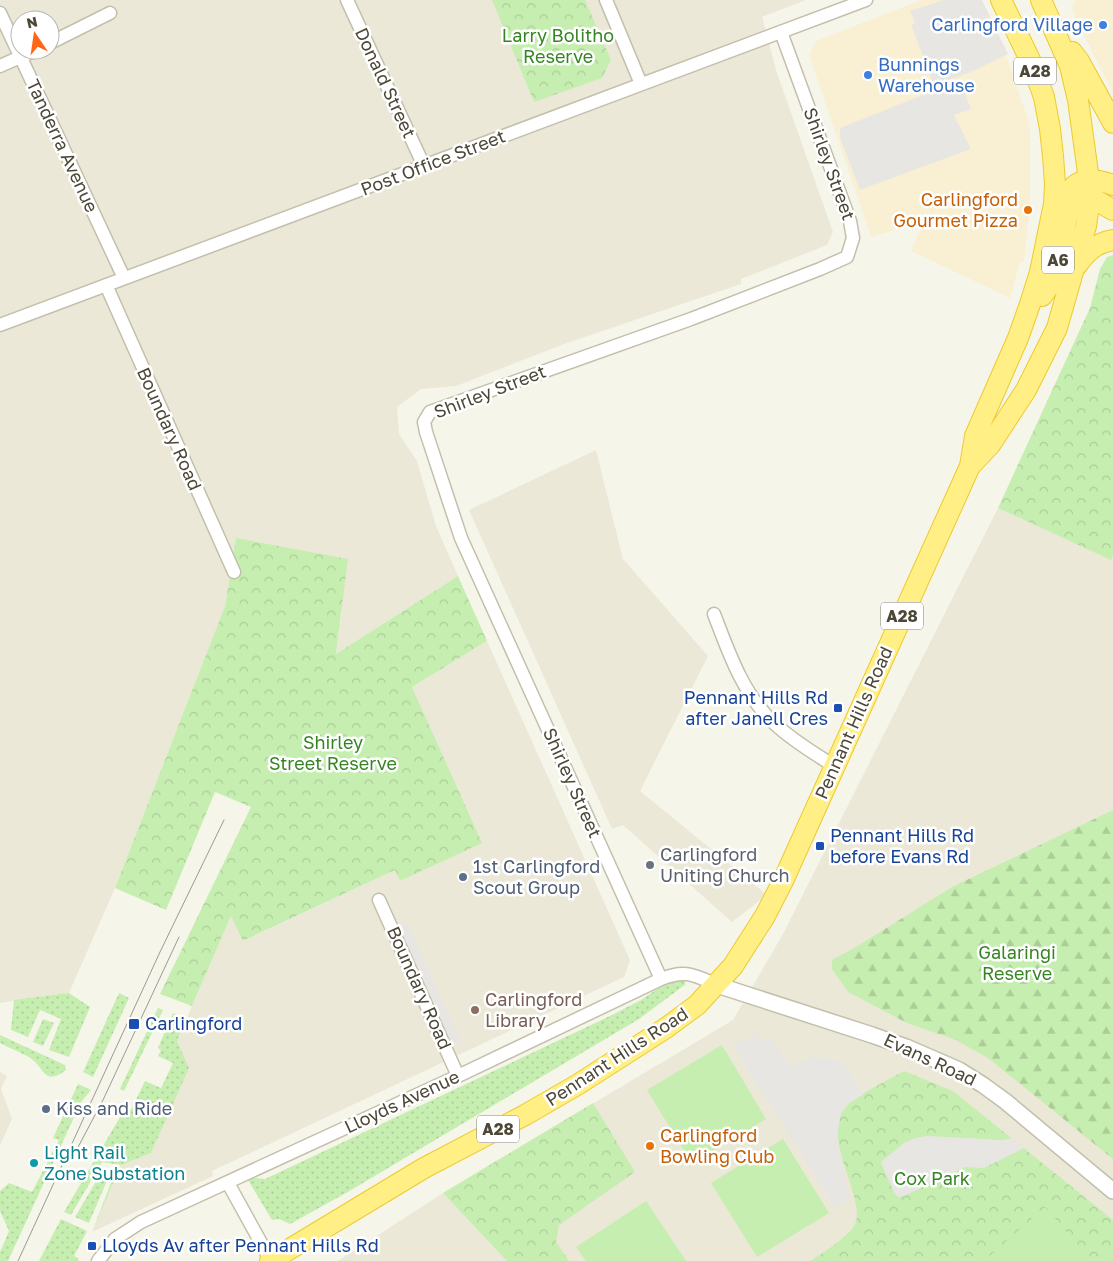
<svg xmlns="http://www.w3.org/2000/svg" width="1113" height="1261" viewBox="0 0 1113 1261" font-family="'Golos Text',sans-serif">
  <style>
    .residential { fill: #ebe8d8; fill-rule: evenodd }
    .commercial { fill: #f9f0d4 }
    .grass { fill: url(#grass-dots) }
    .forest { fill: url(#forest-firs) }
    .park { fill: url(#park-crowns) }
    .pitch { fill: #c6eeb0 }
    .parking { fill: #e8e6e2 }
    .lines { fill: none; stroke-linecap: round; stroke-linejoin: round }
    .minor-casing { stroke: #c3bfab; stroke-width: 15 }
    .tertiary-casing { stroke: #c3bfab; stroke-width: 18 }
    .trunk-casing { stroke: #edca2e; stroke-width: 22 }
    .minor { stroke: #fff; stroke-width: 12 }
    .tertiary { stroke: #fff; stroke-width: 15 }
    .trunk { stroke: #ffef84; stroke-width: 20 }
    .tram { stroke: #999; stroke-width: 1 }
    .shop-dot { fill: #3f7fe0; stroke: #fff; stroke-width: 2 }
    .food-dot { fill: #e8710a; stroke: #fff; stroke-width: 2 }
    .transit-dot { fill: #1a4fb4; stroke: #fff; stroke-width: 2 }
    .worship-dot { fill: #6b7280; stroke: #fff; stroke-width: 2 }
    .service-dot { fill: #5c6f8a; stroke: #fff; stroke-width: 2 }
    .education-dot { fill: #8d6e63; stroke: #fff; stroke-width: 2 }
    .culture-dot { fill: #0f9aa8; stroke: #fff; stroke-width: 2 }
    .labels { text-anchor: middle; stroke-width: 5; stroke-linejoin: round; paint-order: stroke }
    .shield { fill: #fff; stroke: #827e73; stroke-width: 1 }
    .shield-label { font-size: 16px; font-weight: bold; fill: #4c4737 }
    .shop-label { font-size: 18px; fill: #366cbe; stroke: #fff; text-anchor: end }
    .park-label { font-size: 18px; fill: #368523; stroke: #fff }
    .street-label { font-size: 18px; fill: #4c4737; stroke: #fff }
    .food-label { font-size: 18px; fill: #c56008; stroke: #fff; text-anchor: end }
    .transit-label { font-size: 18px; fill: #164399; stroke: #fff; text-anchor: start }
    .worship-label { font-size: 18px; fill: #5b616d; stroke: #fff; text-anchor: start }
    .service-label { font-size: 18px; fill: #4e5e75; stroke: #fff; text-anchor: start }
    .education-label { font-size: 18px; fill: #785e54; stroke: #fff; text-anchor: start }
    .culture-label { font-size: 18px; fill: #0d838f; stroke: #fff; text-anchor: start }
  </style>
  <defs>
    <pattern id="grass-dots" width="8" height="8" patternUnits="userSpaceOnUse" patternTransform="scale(1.25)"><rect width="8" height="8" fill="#c6eeb0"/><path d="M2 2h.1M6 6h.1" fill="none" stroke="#accd98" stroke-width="1.8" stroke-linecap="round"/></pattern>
    <pattern id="forest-firs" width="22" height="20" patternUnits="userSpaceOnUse" patternTransform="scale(1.25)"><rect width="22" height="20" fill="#c6eeb0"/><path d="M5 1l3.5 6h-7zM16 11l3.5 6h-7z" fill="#accd98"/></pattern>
    <pattern id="park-crowns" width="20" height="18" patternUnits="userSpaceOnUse" patternTransform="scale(1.25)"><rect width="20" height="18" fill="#c6eeb0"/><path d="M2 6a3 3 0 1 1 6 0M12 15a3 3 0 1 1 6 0" fill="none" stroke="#accd98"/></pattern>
  </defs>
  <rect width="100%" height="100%" fill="#f6f5ea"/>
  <path class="residential" d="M 0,0 L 806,0 L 762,17 L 776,70 L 833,232 L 827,245 L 741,279 L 741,284 L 567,343 L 456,386 L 421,389 L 397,407 L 399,434 L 417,461 L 436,526 L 458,576 L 336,654 L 342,611 L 236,538 L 225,606 L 115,888 L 69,993 L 0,1003 ZM 20,20 L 50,20 L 50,50 L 20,50 Z
    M 596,450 L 623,559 L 708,656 L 640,791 L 767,895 L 732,922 L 623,825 L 612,829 L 469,510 Z
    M 998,508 L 1111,559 L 1113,555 L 1113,1261 L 338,1261 L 443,1193 L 733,1020 L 783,934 Z
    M 487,641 L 630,960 L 624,977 L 212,1171 L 213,1176 L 92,1232 L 121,1165 L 151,1153 L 188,1068 L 177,1041 L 231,916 L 244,941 L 395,870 L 400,881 L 481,843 L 412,687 Z
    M 0,1072 L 7,1076 L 1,1089 L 12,1119 L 0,1145 Z"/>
  <path class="commercial" d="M 921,0 L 981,0 L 1005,53 L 1030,125 L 1030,205 L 1024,262 L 1020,261 L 1010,298 L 911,251 L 924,221 L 871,237 L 809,55 L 816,41 Z
    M 1075,0 L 1113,0 L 1113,93 L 1075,17 L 1072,8 Z"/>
  <path class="grass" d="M 677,979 L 683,980 L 686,984 L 639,1019 L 346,1193 L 290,1224 L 279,1219 L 272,1220 L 248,1180 L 254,1178 L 265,1179 L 610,1016 L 641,1000 L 663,985 Z
    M 69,993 L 90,1007 L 69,1057 L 49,1050 L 61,1019 L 40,1010 L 28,1037 L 11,1030 L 14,1000 Z
    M 119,993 L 129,998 L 93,1077 L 83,1072 Z
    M 158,1008 L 163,1010 L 124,1091 L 120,1089 Z
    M 173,1013 L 186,1019 L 177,1041 L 189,1068 L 151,1153 L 121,1165 L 92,1232 L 116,1170 L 121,1165 L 102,1162 L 71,1215 L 64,1212 L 126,1107 L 131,1110 L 145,1081 L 161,1088 L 173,1063 L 158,1056 L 161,1050 L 158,1048 Z
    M 43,1019 L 54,1023 L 43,1046 L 33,1042 Z
    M 0,1035 L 65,1065 L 66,1070 C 43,1087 45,1067 29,1057 C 20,1052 9,1048 0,1043 Z
    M 78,1084 L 91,1090 L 81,1102 L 8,1261 L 0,1261 L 0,1252 L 9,1231 L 0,1211 L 0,1191 L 9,1183 L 32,1192 L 59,1140 L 53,1138 Z
    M 104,1168 L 111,1171 L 89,1223 L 75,1217 Z
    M 61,1219 L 87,1231 L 74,1256 L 79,1259 L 78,1261 L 39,1261 Z"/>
  <path class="forest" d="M 1113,810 L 1113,1159 L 988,1058 L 956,1040 L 907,1023 L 848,992 L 832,969 L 832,960 L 856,947 L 952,887 Z"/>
  <path class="park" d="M 492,0 L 585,0 L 611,60 L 602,78 L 534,102 Z
    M 1113,255 L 1113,555 L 1111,560 L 998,508 L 1090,308 L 1100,269 L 1107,257 Z
    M 236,538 L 348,559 L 336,654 L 458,576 L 487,641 L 412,687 L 482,843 L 400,881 L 395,870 L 243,941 L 231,916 L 192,1006 L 160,994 L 251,807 L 215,792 L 166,910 L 115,888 L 225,606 Z
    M 904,1071 L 953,1091 L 1113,1220 L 1113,1261 L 811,1261 C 823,1252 849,1237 855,1224 C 866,1201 826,1146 841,1113 C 846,1100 890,1079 904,1071 Z
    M 593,1103 L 635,1172 L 559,1225 L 556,1242 L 569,1261 L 507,1261 L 443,1193 Z"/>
  <path class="pitch" d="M 722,1045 L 766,1119 L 692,1164 L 647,1090 Z
    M 783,1139 L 829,1213 L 757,1257 L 711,1183 Z
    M 646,1201 L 686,1261 L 586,1261 L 576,1247 Z
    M 1045,1207 L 1092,1261 L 984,1261 Z"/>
  <path class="parking" d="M 943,0 L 982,0 L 1008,54 L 971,72 L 934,85 L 911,25 L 915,23 L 910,11 Z
    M 960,80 L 971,109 L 954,115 L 971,149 L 860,190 L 840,138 L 840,128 Z
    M 396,921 L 408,924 L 462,1044 L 450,1041 Z
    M 756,1033 L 762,1042 L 770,1038 L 792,1067 L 810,1057 L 842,1061 L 864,1094 L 849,1103 L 841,1113 L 838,1130 L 838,1144 L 850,1199 L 835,1207 L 733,1046 Z
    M 927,1136 L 1004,1140 L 1011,1138 L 1024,1148 L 984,1168 L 965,1167 L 904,1196 L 898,1197 L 895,1194 L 881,1163 L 882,1161 L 904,1143 L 915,1138 Z"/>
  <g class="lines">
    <defs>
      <path id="minor" d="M 347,0 L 424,166
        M 606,0 L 641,84
        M 0,13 L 124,278
        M 50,43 L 110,13
        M 0,66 L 36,50
        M 106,285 L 234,572
        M 0,325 L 866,0
        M 714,614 C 729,653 743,695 775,724 C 793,741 814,753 834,766
        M 379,900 L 458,1076
        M 661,979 L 461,538 L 426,432 L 424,422 L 430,412 L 691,319 L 820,269 L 847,257 L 853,238 L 850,221 L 781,32
        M 228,1183 L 271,1261
        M 98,1261 L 115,1239 L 141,1222 L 458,1076 L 661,979 C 685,969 694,975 717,985"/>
      <path id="tertiary" d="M 717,985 L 872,1035 L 906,1047 L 959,1070 L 983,1085 L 1005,1101 L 1113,1191"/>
      <path id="trunk" d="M 1072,52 L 1079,61 L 1113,123
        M 1080,191 L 1113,210
        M 1077,265 C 1087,251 1096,243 1113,240
        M 1042,296 L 1051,283 L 1059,256 L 1073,187 C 1084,176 1100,180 1113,185
        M 970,466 L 990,445 L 1026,390 L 1057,328 L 1086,226 L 1090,197 L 1089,180 L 1078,100 L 1070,66 L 1041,0
        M 270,1261 L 424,1168 L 525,1115 L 577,1085 L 666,1028 L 697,1005 L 733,966 L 765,916 L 783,881 L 970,466 L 975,436 L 1018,338 L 1030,304 L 1040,272 L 1054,204 L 1055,184 L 1053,156 L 1050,129 L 1044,97 L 1032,64 L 1001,0"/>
    </defs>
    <use href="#minor" class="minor-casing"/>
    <use href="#tertiary" class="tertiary-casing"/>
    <use href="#trunk" class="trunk-casing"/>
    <use href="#minor" class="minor"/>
    <use href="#tertiary" class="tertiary"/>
    <use href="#trunk" class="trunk"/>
    <path class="tram" d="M 76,1151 L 103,1100 L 179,937
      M 18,1261 L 160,952 L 224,820"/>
  </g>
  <g class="shop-dot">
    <circle cx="1103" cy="25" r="5"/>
    <circle cx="868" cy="75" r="5"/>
  </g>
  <g class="food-dot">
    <circle cx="1028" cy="210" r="5"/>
    <circle cx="650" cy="1146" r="5"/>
  </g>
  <g class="transit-dot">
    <rect x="833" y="703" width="10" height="10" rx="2.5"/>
    <rect x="815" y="841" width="10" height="10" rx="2.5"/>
    <rect x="128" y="1018" width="12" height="12" rx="2.5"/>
    <rect x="87" y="1241" width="10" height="10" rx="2.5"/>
  </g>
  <circle class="worship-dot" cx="650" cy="865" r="5"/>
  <g class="service-dot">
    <circle cx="463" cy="877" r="5"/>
    <circle cx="46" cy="1109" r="5"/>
  </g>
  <circle class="education-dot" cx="475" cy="1010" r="5"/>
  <circle class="culture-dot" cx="34" cy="1163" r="5"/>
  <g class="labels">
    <g class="shield">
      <rect x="1014" y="57.5" width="42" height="27" rx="4"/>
      <rect x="1042" y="246.5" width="32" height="27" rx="4"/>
      <rect x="881" y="602.5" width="42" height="27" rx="4"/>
      <rect x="477" y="1115.5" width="42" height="27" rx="4"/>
    </g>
    <g class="shield-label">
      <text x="1035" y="77">A28</text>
      <text x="1058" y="266">A6</text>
      <text x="902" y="622">A28</text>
      <text x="498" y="1135">A28</text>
    </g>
    <g class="shop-label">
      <text x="1093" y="31">Carlingford Village</text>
      <text x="878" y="71" text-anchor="start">Bunnings<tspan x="878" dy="21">Warehouse</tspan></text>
    </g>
    <g class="park-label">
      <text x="558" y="42">Larry Bolitho<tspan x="558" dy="21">Reserve</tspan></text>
      <text x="333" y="749">Shirley<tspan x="333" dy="21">Street Reserve</tspan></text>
      <text x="1017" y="959">Galaringi<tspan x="1017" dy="21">Reserve</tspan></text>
      <text x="932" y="1185">Cox Park</text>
    </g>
    <g class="street-label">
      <text transform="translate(385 83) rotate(65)" y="6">Donald Street</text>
      <text transform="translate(62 146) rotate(65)" y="6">Tanderra Avenue</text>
      <text transform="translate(433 163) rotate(-21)" y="6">Post Office Street</text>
      <text transform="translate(829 164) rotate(70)" y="6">Shirley Street</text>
      <text transform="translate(490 392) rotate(-21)" y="6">Shirley Street</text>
      <text transform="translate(169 429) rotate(66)" y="6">Boundary Road</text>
      <text transform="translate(854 723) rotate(-66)" y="6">Pennant Hills Road</text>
      <text transform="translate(572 783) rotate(66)" y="6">Shirley Street</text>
      <text transform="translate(419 988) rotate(66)" y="6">Boundary Road</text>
      <text transform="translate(617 1057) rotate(-33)" y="6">Pennant Hills Road</text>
      <text transform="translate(930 1060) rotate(25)" y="6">Evans Road</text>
      <text transform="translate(402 1102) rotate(-25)" y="6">Lloyds Avenue</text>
    </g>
    <g class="food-label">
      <text x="1018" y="206">Carlingford<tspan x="1018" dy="21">Gourmet Pizza</tspan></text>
      <text x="660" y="1142" text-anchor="start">Carlingford<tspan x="660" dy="21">Bowling Club</tspan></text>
    </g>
    <g class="transit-label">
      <text x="828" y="704" text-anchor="end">Pennant Hills Rd<tspan x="828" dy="21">after Janell Cres</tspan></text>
      <text x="830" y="842">Pennant Hills Rd<tspan x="830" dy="21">before Evans Rd</tspan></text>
      <text x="145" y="1030">Carlingford</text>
      <text x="102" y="1252">Lloyds Av after Pennant Hills Rd</text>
    </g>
    <g class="worship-label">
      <text x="660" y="861">Carlingford<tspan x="660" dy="21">Uniting Church</tspan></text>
    </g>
    <g class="service-label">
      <text x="473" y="873">1st Carlingford<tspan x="473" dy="21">Scout Group</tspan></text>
      <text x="56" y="1115">Kiss and Ride</text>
    </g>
    <g class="education-label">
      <text x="485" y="1006">Carlingford<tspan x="485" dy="21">Library</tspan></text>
    </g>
    <g class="culture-label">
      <text x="44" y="1159">Light Rail<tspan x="44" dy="21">Zone Substation</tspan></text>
    </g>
  </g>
  <g transform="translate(35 35) rotate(347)"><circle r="24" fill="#ffffff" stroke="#b7b5af"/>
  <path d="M0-4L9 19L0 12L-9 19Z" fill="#ff6619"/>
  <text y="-8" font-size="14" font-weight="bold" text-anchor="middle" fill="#4c4737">N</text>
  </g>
</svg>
